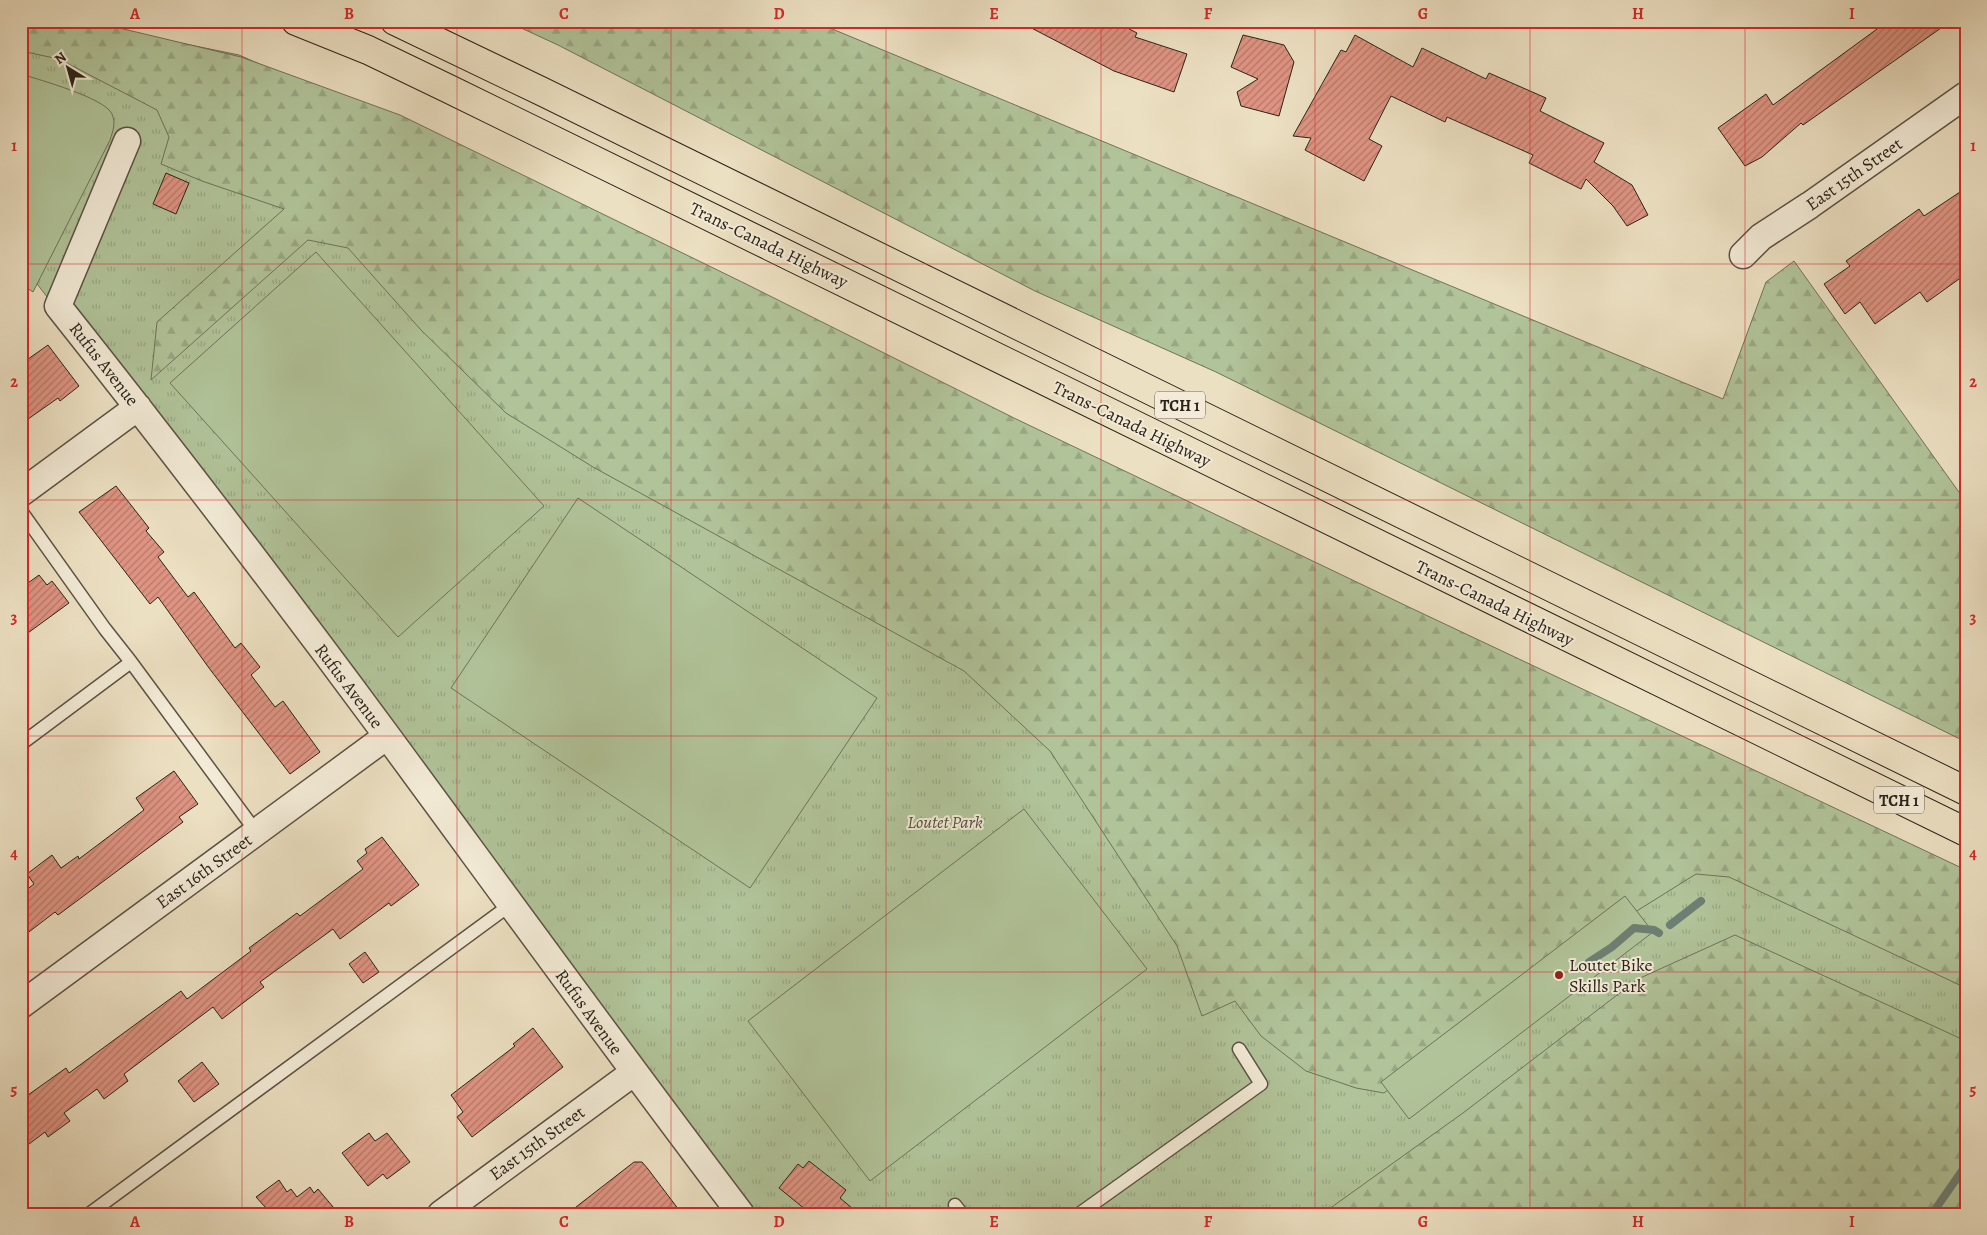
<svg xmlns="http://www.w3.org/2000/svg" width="1987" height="1235" viewBox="0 0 1987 1235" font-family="Alegreya,serif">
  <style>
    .grass { fill: url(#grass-tufts); stroke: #6e735a }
    .forest { fill: url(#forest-firs); stroke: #6e735a }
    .pitch { fill: #b1c399; stroke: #6e735a }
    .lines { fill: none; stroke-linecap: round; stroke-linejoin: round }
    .stream { stroke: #6d7f73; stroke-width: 8 }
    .building { fill: url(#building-hatch); stroke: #2b231a }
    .lane-casing { stroke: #5b5244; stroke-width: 15 }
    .street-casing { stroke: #5b5244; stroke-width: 29 }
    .highway-casing { stroke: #2b231a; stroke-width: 30 }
    .lane { stroke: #f3ebd7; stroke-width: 12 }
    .street { stroke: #f3ebd7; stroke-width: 26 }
    .highway { stroke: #ece0c2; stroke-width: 28 }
    .grid { fill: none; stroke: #d62828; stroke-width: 1; stroke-opacity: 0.55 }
    .poi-dot { fill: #8f2418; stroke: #f3ebd7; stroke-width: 2 }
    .labels { text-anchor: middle; stroke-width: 4; stroke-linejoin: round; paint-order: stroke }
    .shield { fill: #f3ebd7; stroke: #675f53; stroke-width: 1 }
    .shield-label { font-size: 16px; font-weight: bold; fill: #2b231a }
    .street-label { font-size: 18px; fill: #2b231a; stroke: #f3ebd7 }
    .park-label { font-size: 18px; font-style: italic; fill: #535340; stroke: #f3ebd7 }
    .poi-label { font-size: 18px; fill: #2b231a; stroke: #f3ebd7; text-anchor: start }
    .neatline { fill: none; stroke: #d62828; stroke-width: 2 }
    .grid-label { font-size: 16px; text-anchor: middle; font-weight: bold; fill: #d62828 }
  </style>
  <defs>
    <pattern id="grass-tufts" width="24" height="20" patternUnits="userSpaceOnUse" patternTransform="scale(1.25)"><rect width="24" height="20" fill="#b1c399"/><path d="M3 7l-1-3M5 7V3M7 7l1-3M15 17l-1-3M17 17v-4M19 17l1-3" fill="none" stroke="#98a783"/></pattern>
    <pattern id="forest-firs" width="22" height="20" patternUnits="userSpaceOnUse" patternTransform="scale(1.25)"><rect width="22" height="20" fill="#b1c399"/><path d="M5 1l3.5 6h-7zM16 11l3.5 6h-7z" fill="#98a783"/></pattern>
    <pattern id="building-hatch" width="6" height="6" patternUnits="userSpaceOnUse" patternTransform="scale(1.25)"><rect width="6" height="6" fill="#df9482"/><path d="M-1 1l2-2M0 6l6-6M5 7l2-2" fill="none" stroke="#b5786a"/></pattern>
  </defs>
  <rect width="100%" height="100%" fill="#ece0c2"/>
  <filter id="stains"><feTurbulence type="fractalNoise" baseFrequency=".004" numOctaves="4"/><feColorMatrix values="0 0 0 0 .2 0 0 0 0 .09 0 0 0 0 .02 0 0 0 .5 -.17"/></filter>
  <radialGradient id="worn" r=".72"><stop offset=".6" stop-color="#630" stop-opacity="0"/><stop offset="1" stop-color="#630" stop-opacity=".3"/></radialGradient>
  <path class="grass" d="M 21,21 L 74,21 L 239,55 L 546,191 L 1966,884 L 1966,1214 L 752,1214 L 21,263 Z"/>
  <path class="forest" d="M 21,21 L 90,21 L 241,57 L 400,115 L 744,283 L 1014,418 L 1413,609 L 1966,870 L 1966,988 L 1729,877 L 1696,874 L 1579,947 L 1384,1093 L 1356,1088 L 1306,1071 L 1261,1036 L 1235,1001 L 1202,1016 L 1177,946 L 1050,751 L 964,671 L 593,467 L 506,413 L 421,330 L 348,248 L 308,240 L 151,380 L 157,322 L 284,209 L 202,181 L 161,164 L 169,137 L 157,110 L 59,59 L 21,51 Z
    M 506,21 L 813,21 L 1723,399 L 1766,282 L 1794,261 L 1966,502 L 1966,742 L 1216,372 L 1035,291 L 558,45 Z
    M 1735,935 L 1966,1041 L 1966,1214 L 1322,1214 L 1463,1113 L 1638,979 Z"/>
  <path class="pitch" d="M 21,74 C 40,80 105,98 112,114 C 116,123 113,131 110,140 L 33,292 L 21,284 Z
    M 316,252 L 544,506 L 398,637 L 170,383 Z
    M 578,498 L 877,698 L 750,888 L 451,688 Z
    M 1024,809 L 1147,969 L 870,1181 L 748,1021 Z
    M 1625,896 L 1653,932 L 1409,1119 L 1381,1082 Z"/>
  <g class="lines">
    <path class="stream" d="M 1670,925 L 1701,901
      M 1589,962 L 1612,947 L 1634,928 L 1654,930 L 1659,933
      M 1932,1214 L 1966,1165"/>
  </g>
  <path class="building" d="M 1018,21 L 1114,21 L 1137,33 L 1135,37 L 1187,54 L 1174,92 L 1114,71 Z
    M 1888,21 L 1951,21 L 1803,125 L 1801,123 L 1762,157 L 1745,166 L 1718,128 L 1766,94 L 1773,105 Z
    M 1243,35 L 1284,45 L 1294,62 L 1279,116 L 1241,106 L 1237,92 L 1258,79 L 1231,67 Z
    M 1355,35 L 1413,67 L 1422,48 L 1486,79 L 1489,73 L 1546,98 L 1540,111 L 1604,143 L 1594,162 L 1632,185 L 1648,215 L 1627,226 L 1613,206 L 1586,179 L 1581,189 L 1529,163 L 1533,155 L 1447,117 L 1445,122 L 1391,96 L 1369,139 L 1382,146 L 1364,181 L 1305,150 L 1311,138 L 1293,136 L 1341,50 L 1346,52 Z
    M 166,173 L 189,183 L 176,214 L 153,204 Z
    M 1966,188 L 1966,274 L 1927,302 L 1920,292 L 1875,324 L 1860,302 L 1845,314 L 1824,284 L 1850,266 L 1846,261 L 1919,209 L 1924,216 Z
    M 48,345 L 79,386 L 60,401 L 58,398 L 21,424 L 21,364 Z
    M 116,486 L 149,528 L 146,531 L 164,552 L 158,557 L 188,597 L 194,592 L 235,648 L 241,643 L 260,667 L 251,675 L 275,707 L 283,701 L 320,752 L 290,774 L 209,668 L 158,597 L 150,604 L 79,512 Z
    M 39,575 L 47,585 L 52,581 L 69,603 L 21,638 L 21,588 Z
    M 174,771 L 198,804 L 179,817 L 183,822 L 58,915 L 55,912 L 21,938 L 21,894 L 34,884 L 27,874 L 52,855 L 61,868 L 78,856 L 79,859 L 144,810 L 136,798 Z
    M 382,837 L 419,885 L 391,906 L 389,903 L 340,939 L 333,929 L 260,982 L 264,987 L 222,1019 L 213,1007 L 124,1074 L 128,1081 L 104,1099 L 97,1089 L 64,1113 L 70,1121 L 48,1137 L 45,1132 L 21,1150 L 21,1100 L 66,1068 L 69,1073 L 181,991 L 187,999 L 251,951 L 249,948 L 297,913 L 300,916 L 363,869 L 357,861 L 367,853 L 365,849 Z
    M 365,952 L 379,972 L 363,983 L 349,964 Z
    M 533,1028 L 563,1067 L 472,1137 L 457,1117 L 463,1112 L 451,1095 L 515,1046 L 513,1044 Z
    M 202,1062 L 219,1084 L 194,1102 L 178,1081 Z
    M 369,1133 L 375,1141 L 387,1133 L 410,1162 L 387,1179 L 383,1174 L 368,1186 L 342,1153 Z
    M 809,1161 L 846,1190 L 840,1198 L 859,1214 L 811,1214 L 779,1188 L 798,1164 L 803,1168 Z
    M 634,1162 L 642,1162 L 648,1169 L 682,1214 L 567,1214 Z
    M 279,1180 L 287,1192 L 291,1189 L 297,1197 L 310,1187 L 314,1193 L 318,1189 L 339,1214 L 259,1214 L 266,1208 L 256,1197 Z"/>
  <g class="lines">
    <defs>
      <path id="lane" d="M 21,511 L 105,629 L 131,662
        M 21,744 L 131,662 L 257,833
        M 955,1205 L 962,1214
        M 89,1214 L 510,905
        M 1079,1214 L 1261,1084 L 1239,1049"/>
      <path id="street" d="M 127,141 L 58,306 C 170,447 280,591 388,737 C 505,896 621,1056 741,1214
        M 1743,255 L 1761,237 L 1810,205 L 1966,95
        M 21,493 L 138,407
        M 21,1005 L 387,736
        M 441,1214 L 633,1073"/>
      <path id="highway" d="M 296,21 L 368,50 L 449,89 L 1966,832
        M 395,21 L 543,92 L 1966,791"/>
    </defs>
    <use href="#lane" class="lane-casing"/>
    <use href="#street" class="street-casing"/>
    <use href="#highway" class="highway-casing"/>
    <use href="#lane" class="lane"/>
    <use href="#street" class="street"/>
    <use href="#highway" class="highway"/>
  </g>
  <path class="grid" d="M 242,21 L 242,1214M 457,21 L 457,1214M 671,21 L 671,1214M 886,21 L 886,1214M 1101,21 L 1101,1214M 1315,21 L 1315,1214M 1530,21 L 1530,1214M 1745,21 L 1745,1214M 21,264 L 1966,264M 21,500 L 1966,500M 21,736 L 1966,736M 21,972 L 1966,972"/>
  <circle class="poi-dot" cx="1559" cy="975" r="5"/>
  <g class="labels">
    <g class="shield">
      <rect x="1155" y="391.5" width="50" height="27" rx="4"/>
      <rect x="1874" y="786.5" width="50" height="27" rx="4"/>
    </g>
    <g class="shield-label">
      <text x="1180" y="411">TCH 1</text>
      <text x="1899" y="806">TCH 1</text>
    </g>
    <g class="street-label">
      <text transform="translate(1854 174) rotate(-35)" y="6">East 15th Street</text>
      <text transform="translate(769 245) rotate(26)" y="6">Trans-Canada Highway</text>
      <text transform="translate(104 364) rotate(52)" y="6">Rufus Avenue</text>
      <text transform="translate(1132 424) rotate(26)" y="6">Trans-Canada Highway</text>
      <text transform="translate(1495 603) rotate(26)" y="6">Trans-Canada Highway</text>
      <text transform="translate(349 686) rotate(53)" y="6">Rufus Avenue</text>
      <text transform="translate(204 871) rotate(-36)" y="6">East 16th Street</text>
      <text transform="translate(589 1012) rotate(54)" y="6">Rufus Avenue</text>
      <text transform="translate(537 1143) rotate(-36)" y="6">East 15th Street</text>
    </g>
    <g class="park-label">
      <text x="945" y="828">Loutet Park</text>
    </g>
    <g class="poi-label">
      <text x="1569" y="971">Loutet Bike<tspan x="1569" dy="21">Skills Park</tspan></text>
    </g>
  </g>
  <rect width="1987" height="1235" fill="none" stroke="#ece0c2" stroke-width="55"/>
  <g transform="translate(68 68) rotate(323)" stroke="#f3ebd7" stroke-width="4" paint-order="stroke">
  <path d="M0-4L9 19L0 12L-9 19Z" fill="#2b231a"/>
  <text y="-8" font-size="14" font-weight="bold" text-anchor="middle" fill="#2b231a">N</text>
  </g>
  <rect x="28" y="28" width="1932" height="1180" class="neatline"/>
  <g class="grid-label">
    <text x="135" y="19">A</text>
    <text x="349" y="19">B</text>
    <text x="564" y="19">C</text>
    <text x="779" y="19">D</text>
    <text x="994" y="19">E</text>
    <text x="1208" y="19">F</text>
    <text x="1423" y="19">G</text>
    <text x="1638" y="19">H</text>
    <text x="1852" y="19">I</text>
    <text x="14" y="151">1</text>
    <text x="1973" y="151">1</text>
    <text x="14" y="387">2</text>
    <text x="1973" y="387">2</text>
    <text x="14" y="623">3</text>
    <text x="1973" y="623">3</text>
    <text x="14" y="859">4</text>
    <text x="1973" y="859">4</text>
    <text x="14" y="1095">5</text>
    <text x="1973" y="1095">5</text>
    <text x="135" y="1227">A</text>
    <text x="349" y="1227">B</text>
    <text x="564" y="1227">C</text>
    <text x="779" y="1227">D</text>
    <text x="994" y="1227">E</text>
    <text x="1208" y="1227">F</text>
    <text x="1423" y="1227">G</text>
    <text x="1638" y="1227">H</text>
    <text x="1852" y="1227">I</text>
  </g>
  <rect width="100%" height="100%" filter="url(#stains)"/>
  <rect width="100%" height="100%" fill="url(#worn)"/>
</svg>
